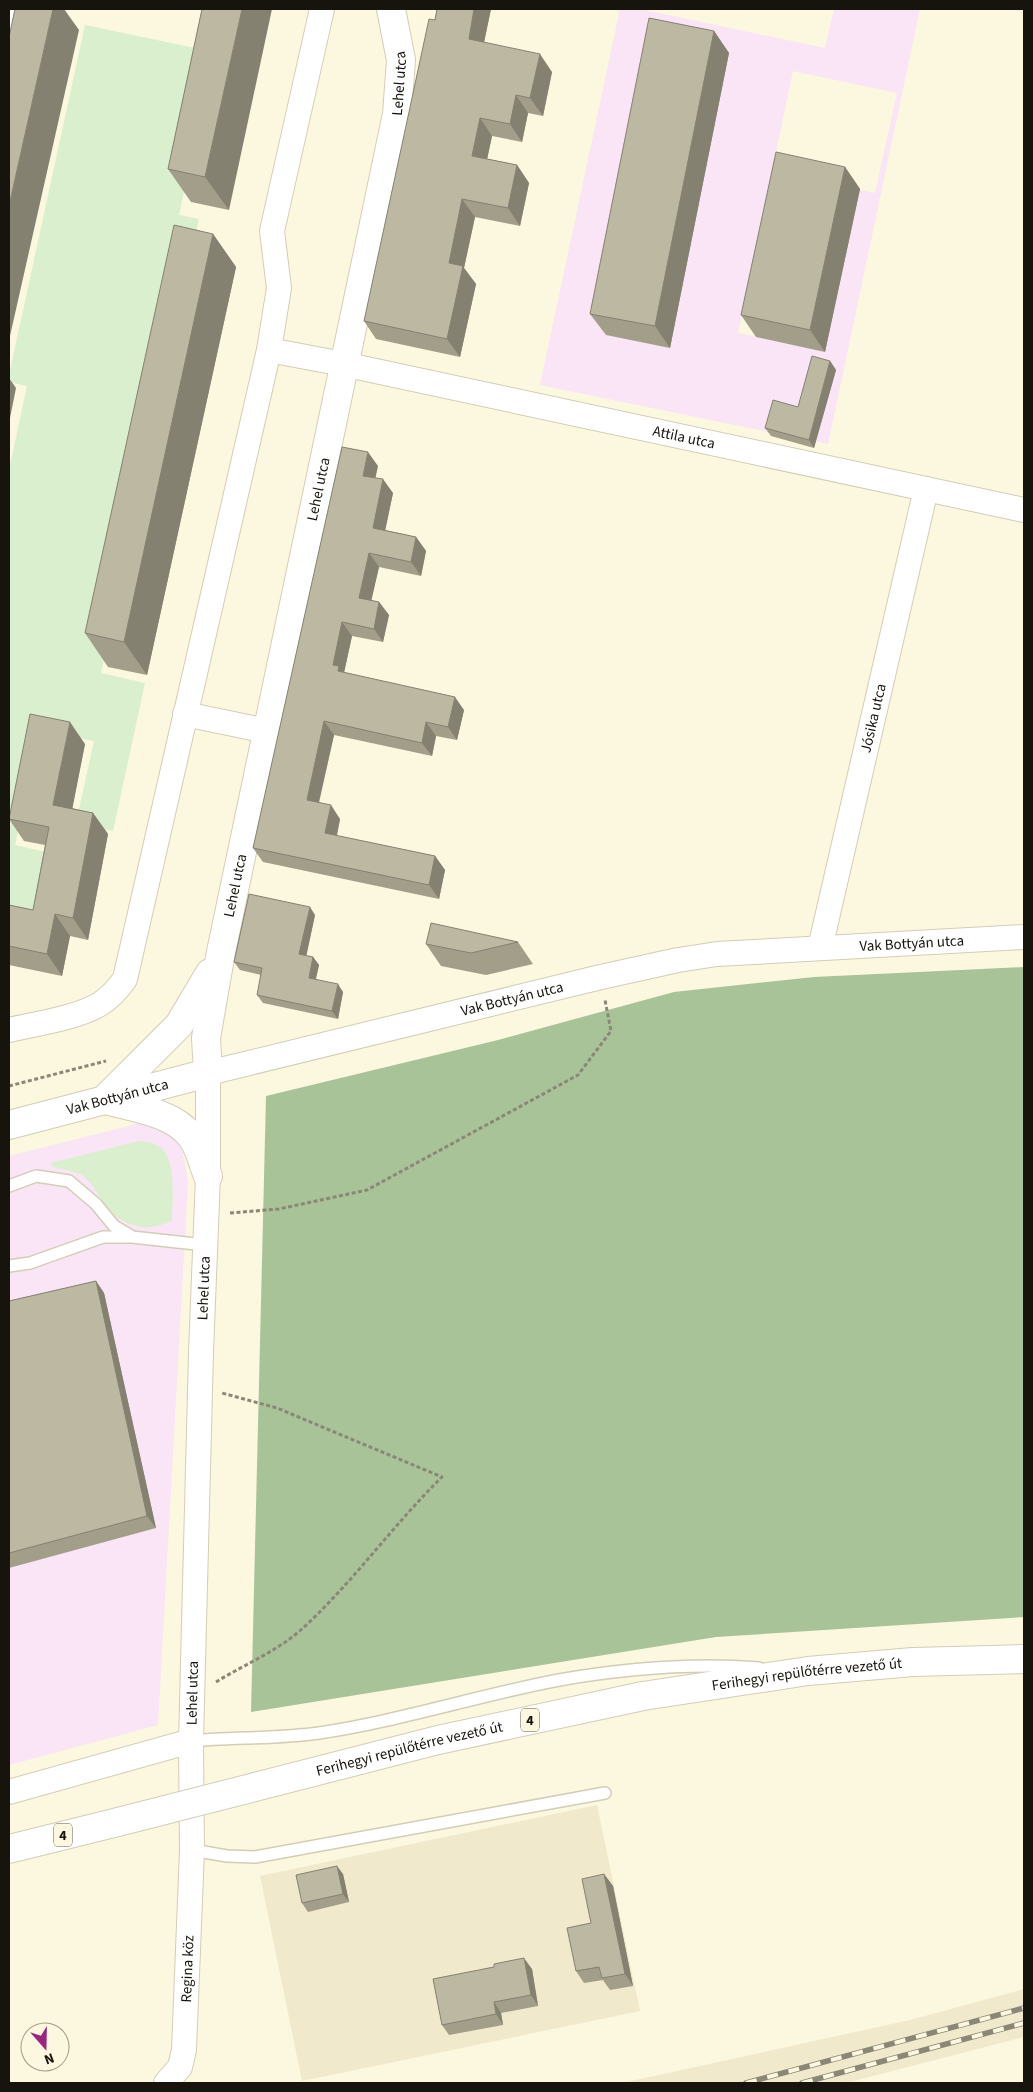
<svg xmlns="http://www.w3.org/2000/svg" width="1033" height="2092" viewBox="0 0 1033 2092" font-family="'Source Sans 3',sans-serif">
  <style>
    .commercial { fill: #f9e5f5; fill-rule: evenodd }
    .built { fill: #f1e9cb }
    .green { fill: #daefcd }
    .forest { fill: #a9c398 }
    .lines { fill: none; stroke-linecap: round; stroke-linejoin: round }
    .lane-casing { stroke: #d3cdb7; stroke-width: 14 }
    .street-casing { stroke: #d3cdb7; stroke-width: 26 }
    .secondary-casing { stroke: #d3cdb7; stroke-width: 30 }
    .primary-casing { stroke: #d3cdb7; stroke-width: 30 }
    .path { stroke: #8b8777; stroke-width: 3; stroke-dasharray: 4 2.5; stroke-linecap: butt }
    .lane { stroke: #fff; stroke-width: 11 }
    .street { stroke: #fff; stroke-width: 24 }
    .secondary { stroke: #fff; stroke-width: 28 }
    .primary { stroke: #fff; stroke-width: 28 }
    .rail-casing { stroke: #8a8777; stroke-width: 5.5 }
    .rail { stroke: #fcf7df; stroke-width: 4; stroke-dasharray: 11; stroke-linecap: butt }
    .primary-bridge-casing { stroke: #d3cdb7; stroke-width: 30; stroke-linecap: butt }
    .primary-bridge { stroke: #fff; stroke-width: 28 }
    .wall { fill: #a39e8a }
    .shaded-wall { fill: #848171 }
    .building { fill: #bdb8a1; stroke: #848171 }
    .labels { text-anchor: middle; stroke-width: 4; stroke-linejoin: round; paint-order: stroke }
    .shield { fill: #fcf7df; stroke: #5b584b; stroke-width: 1 }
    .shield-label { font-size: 14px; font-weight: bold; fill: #16140c }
    .street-label { font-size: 15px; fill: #16140c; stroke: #fcf7df }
  </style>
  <rect width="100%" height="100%" fill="#fcf7df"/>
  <path class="commercial" d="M 620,9 L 640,9 L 825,48 L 834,9 L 920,9 L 828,444 L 540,385 ZM 793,71 L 897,93 L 875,193 L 791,175 L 756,337 L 738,333 Z
    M 176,1114 L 188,1182 L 158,1725 L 9,1765 L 9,1156 Z"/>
  <path class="built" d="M 597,1805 L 640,2011 L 302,2081 L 260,1876 Z
    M 1024,1989 L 1024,2037 L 846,2083 L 622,2083 L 910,2020 Z"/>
  <path class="green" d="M 85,25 L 214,52 L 179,215 L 199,219 L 101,673 L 145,683 L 113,831 L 76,823 L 94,741 L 40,730 L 15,845 L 55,854 L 40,924 L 9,917 L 9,470 L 27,386 L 9,382 L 9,375 Z
    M 139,1141 C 146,1142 155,1143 161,1148 C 177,1161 172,1201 172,1220 C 150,1233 126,1228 108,1209 C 99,1199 95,1184 82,1175 C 74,1171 61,1169 52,1167 L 51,1163 Z"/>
  <path class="forest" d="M 1024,967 L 1024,1617 L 716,1637 L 251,1712 L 266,1096 L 494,1041 L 674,992 L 814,977 Z"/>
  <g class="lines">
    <defs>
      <path id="lane" d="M 9,1186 L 36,1176 L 69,1181 L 96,1204 L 114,1226 L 131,1236
        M 9,1266 L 30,1263 L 103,1237 L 132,1237 L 205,1245
        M 191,1741 C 233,1737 276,1739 319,1733 C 400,1721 479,1695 559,1680 C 622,1669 695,1663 759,1668
        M 192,1850 L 227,1856 L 255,1857 L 605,1793"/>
      <g id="street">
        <path d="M 9,23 L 12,9"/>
        <path id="s1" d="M 269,350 L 343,364 L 1024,510"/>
        <path d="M 185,714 L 267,731"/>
        <path id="s2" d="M 820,948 L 926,489"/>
        <path d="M 9,1030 C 35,1024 77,1018 100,1004 C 111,997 118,989 125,979 L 269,350 L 279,288 L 272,231 L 322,9"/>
        <path d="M 9,1792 L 191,1741"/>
        <path id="s3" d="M 166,2083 L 180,2067 L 184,2050 L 192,1850 L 191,1741 L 201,1352 L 208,1176 L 208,1073 L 601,977 L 678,960 L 717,954 L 1024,937"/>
      </g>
      <g id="secondary">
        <path d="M 105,1099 L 179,1025 L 210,973"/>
        <path d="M 106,1100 C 134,1108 172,1112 191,1136 C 199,1146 203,1164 208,1176"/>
        <path id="s4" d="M 9,1125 L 208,1073 L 206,1038 L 221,952 L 397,114 L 401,60 L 391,9"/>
      </g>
      <g id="primary">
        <path id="s5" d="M 255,1787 L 438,1740 L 643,1696 L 808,1671 L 913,1662 L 1024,1659"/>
        <path d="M 9,1849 L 118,1822"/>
      </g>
    </defs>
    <use href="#lane" class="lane-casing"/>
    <use href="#street" class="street-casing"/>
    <use href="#secondary" class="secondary-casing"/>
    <use href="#primary" class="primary-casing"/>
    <path class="path" d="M 9,1086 L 106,1061
      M 230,1213 L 279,1209 L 367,1190 L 578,1075 L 611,1031 L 605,1000
      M 216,1682 C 245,1664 278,1651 303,1628 C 354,1581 393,1525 442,1477 L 277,1408 L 222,1393"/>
    <use href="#lane" class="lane"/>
    <use href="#street" class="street"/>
    <use href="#secondary" class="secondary"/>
    <use href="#primary" class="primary"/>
    <defs>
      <path id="rail" d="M 746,2083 L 1024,2008
        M 802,2083 L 1024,2023"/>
    </defs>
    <use href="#rail" class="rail-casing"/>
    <use href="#rail" class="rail"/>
    <defs>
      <path id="primary-bridge" d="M 118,1822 L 255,1787"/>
    </defs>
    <use href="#primary-bridge" class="primary-bridge-casing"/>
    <use href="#primary-bridge" class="primary-bridge"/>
  </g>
  <path class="wall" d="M 202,9 L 229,210 L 191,202 L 168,169 Z
    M 437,9 L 491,9 L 484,42 L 552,72 L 543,116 L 528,113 L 522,142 L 492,136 L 487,159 L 517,165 L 529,183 L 520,226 L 475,217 L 464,268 L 476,284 L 460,357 L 376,339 L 364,321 Z
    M 714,31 L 729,53 L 670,348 L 606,335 L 590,314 Z
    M 845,167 L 860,189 L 825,352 L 756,337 L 741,315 Z
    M 213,234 L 236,267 L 147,675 L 108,667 L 85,633 Z
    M 830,361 L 836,370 L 814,448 L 771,436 L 765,428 L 798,407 Z
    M 378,466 L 375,478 L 393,493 L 385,530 L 416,537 L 426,551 L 421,576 L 379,567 L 371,600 L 379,602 L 389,615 L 383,642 L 352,636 L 344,672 L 464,710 L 457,740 L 436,736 L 432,756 L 334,735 L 319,803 L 340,819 L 337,836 L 435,856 L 445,870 L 439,899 L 263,862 L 253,848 Z
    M 85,744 L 72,808 L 93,813 L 108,834 L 88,940 L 70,936 L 62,976 L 9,965 L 9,905 L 33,910 L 45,845 L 24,841 L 9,819 Z
    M 315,915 L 306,956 L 313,957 L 319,965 L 316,979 L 343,992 L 338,1019 L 263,1003 L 257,995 L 261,975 L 240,970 L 234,962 Z
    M 518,942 L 533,964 L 486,975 L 441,966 L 426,944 Z
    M 96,1281 L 104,1293 L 156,1528 L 9,1568 L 9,1301 Z
    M 343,1874 L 349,1902 L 308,1912 L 302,1903 Z
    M 604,1874 L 613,1886 L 633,1986 L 610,1990 L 603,1980 L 584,1983 L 576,1971 L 591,1923 Z
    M 532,1969 L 538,2006 L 501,2013 L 503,2025 L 449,2035 L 442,2025 Z"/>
  <path class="shaded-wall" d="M 53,9 L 64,9 L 79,30 L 10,336 L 9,334 L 9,206 Z
    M 242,9 L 272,9 L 229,210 L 205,177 Z
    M 474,9 L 491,9 L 481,57 L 469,39 Z
    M 714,31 L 729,53 L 670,348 L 655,326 Z
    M 540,54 L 552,72 L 543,116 L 530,98 Z
    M 516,95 L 528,113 L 522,142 L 510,124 Z
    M 480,118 L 492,136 L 484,174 L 472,156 Z
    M 517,165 L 529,183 L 520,226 L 508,208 Z
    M 845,167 L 860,189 L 825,352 L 810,330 Z
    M 462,199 L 475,217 L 464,268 L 476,284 L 460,357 L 447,339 L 449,263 Z
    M 213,234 L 236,267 L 147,675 L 124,642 Z
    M 830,361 L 836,370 L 814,448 L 809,440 Z
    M 9,378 L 16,388 L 9,423 Z
    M 368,452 L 378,466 L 373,489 L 363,476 Z
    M 383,479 L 393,493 L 383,541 L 373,528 Z
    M 416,537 L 426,551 L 421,576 L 411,562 Z
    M 369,553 L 379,567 L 369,611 L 359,598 Z
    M 379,602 L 389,615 L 383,642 L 374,629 Z
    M 342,622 L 352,636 L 344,673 L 347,685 L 333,665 Z
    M 455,697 L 464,710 L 457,740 L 448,727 Z
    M 324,721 L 334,735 L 316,814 L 307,800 Z
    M 70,722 L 85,744 L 69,826 L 53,805 Z
    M 426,722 L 436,736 L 432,756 L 422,743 Z
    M 331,805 L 340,819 L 334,847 L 325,833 Z
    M 93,813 L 108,834 L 88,940 L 73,918 Z
    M 435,856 L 445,870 L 439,899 L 429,885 Z
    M 310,907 L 315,915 L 305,962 L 299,954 Z
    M 55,914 L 70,936 L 62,976 L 47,954 Z
    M 313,957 L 319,965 L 314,986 L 309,978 Z
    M 338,984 L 343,992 L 338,1019 L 332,1011 Z
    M 96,1281 L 104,1293 L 156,1528 L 147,1516 Z
    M 337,1866 L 343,1874 L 349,1902 L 343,1894 Z
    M 604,1874 L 613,1886 L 633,1986 L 625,1974 Z
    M 524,1958 L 532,1969 L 538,2006 L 531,1995 Z
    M 494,2002 L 501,2013 L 503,2025 L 496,2014 Z"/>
  <path class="building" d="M 15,9 L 53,9 L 9,206 L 9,37 Z
    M 202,9 L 242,9 L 205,177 L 168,169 Z
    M 437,9 L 474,9 L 469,39 L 540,54 L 530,98 L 516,95 L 510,124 L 480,118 L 472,156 L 517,165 L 508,208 L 462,199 L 449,263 L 463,266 L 447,339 L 364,321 L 429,19 L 435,20 Z
    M 649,18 L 714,31 L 655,326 L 590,314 Z
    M 776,152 L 845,167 L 810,330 L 741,315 Z
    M 174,225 L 213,234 L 124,642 L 85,633 Z
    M 812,356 L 830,361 L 809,440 L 765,428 L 773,400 L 798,407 Z
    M 342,447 L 368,452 L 363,476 L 383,479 L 373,528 L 416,537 L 411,562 L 369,553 L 359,598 L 379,602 L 374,629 L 342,622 L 333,665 L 339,666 L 338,671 L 455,697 L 448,727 L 426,722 L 422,743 L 324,721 L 307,800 L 331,805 L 325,833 L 435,856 L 429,885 L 253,848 Z
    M 30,714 L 70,722 L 53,805 L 93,813 L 73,918 L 55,914 L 47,954 L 9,946 L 9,905 L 33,910 L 49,827 L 9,819 Z
    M 249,894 L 310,907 L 299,954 L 313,957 L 309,978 L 338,984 L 332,1011 L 257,995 L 262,968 L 234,962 Z
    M 431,923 L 518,942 L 471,953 L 426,944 Z
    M 96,1281 L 147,1516 L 9,1553 L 9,1301 Z
    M 337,1866 L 343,1894 L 302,1903 L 296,1875 Z
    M 604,1874 L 625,1974 L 602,1978 L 599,1967 L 576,1971 L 567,1928 L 591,1923 L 582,1879 Z
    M 524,1958 L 531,1995 L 494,2002 L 496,2014 L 442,2025 L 433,1979 L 494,1967 L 494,1964 Z"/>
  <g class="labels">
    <g class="shield">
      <rect x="521" y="1708.5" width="18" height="23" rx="4"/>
      <rect x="54" y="1823.5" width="18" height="23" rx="4"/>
    </g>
    <g class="shield-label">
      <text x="530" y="1725">4</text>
      <text x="63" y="1840">4</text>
    </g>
    <g class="street-label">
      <text dy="5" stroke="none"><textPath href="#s4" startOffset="1215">Lehel utca</textPath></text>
      <text dy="5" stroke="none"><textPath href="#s1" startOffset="424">Attila utca</textPath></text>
      <text dy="5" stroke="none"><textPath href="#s4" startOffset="801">Lehel utca</textPath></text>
      <text dy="5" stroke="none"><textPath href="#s2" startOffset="236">Jósika utca</textPath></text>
      <text dy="5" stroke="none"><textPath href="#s4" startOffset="396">Lehel utca</textPath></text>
      <text dy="5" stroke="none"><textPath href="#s3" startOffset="1734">Vak Bottyán utca</textPath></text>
      <text dy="5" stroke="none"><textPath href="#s3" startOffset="1329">Vak Bottyán utca</textPath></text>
      <text dy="5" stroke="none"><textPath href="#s4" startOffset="112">Vak Bottyán utca</textPath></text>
      <text dy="5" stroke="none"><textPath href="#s3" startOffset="801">Lehel utca</textPath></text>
      <text dy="5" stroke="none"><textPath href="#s5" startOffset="564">Ferihegyi repülőtérre vezető út</textPath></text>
      <text dy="5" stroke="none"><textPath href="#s3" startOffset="396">Lehel utca</textPath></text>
      <text dy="5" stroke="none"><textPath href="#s5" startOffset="159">Ferihegyi repülőtérre vezető út</textPath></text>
      <text dy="5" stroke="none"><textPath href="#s3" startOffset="120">Regina köz</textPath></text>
    </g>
  </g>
  <rect width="1033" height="2092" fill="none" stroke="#16140c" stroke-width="20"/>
  <g transform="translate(45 2047) rotate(160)"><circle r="24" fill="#fcf7df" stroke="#a09c8b"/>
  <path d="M0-4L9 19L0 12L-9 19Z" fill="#9b2681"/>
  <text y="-8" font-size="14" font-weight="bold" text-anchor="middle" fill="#16140c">N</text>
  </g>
</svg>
